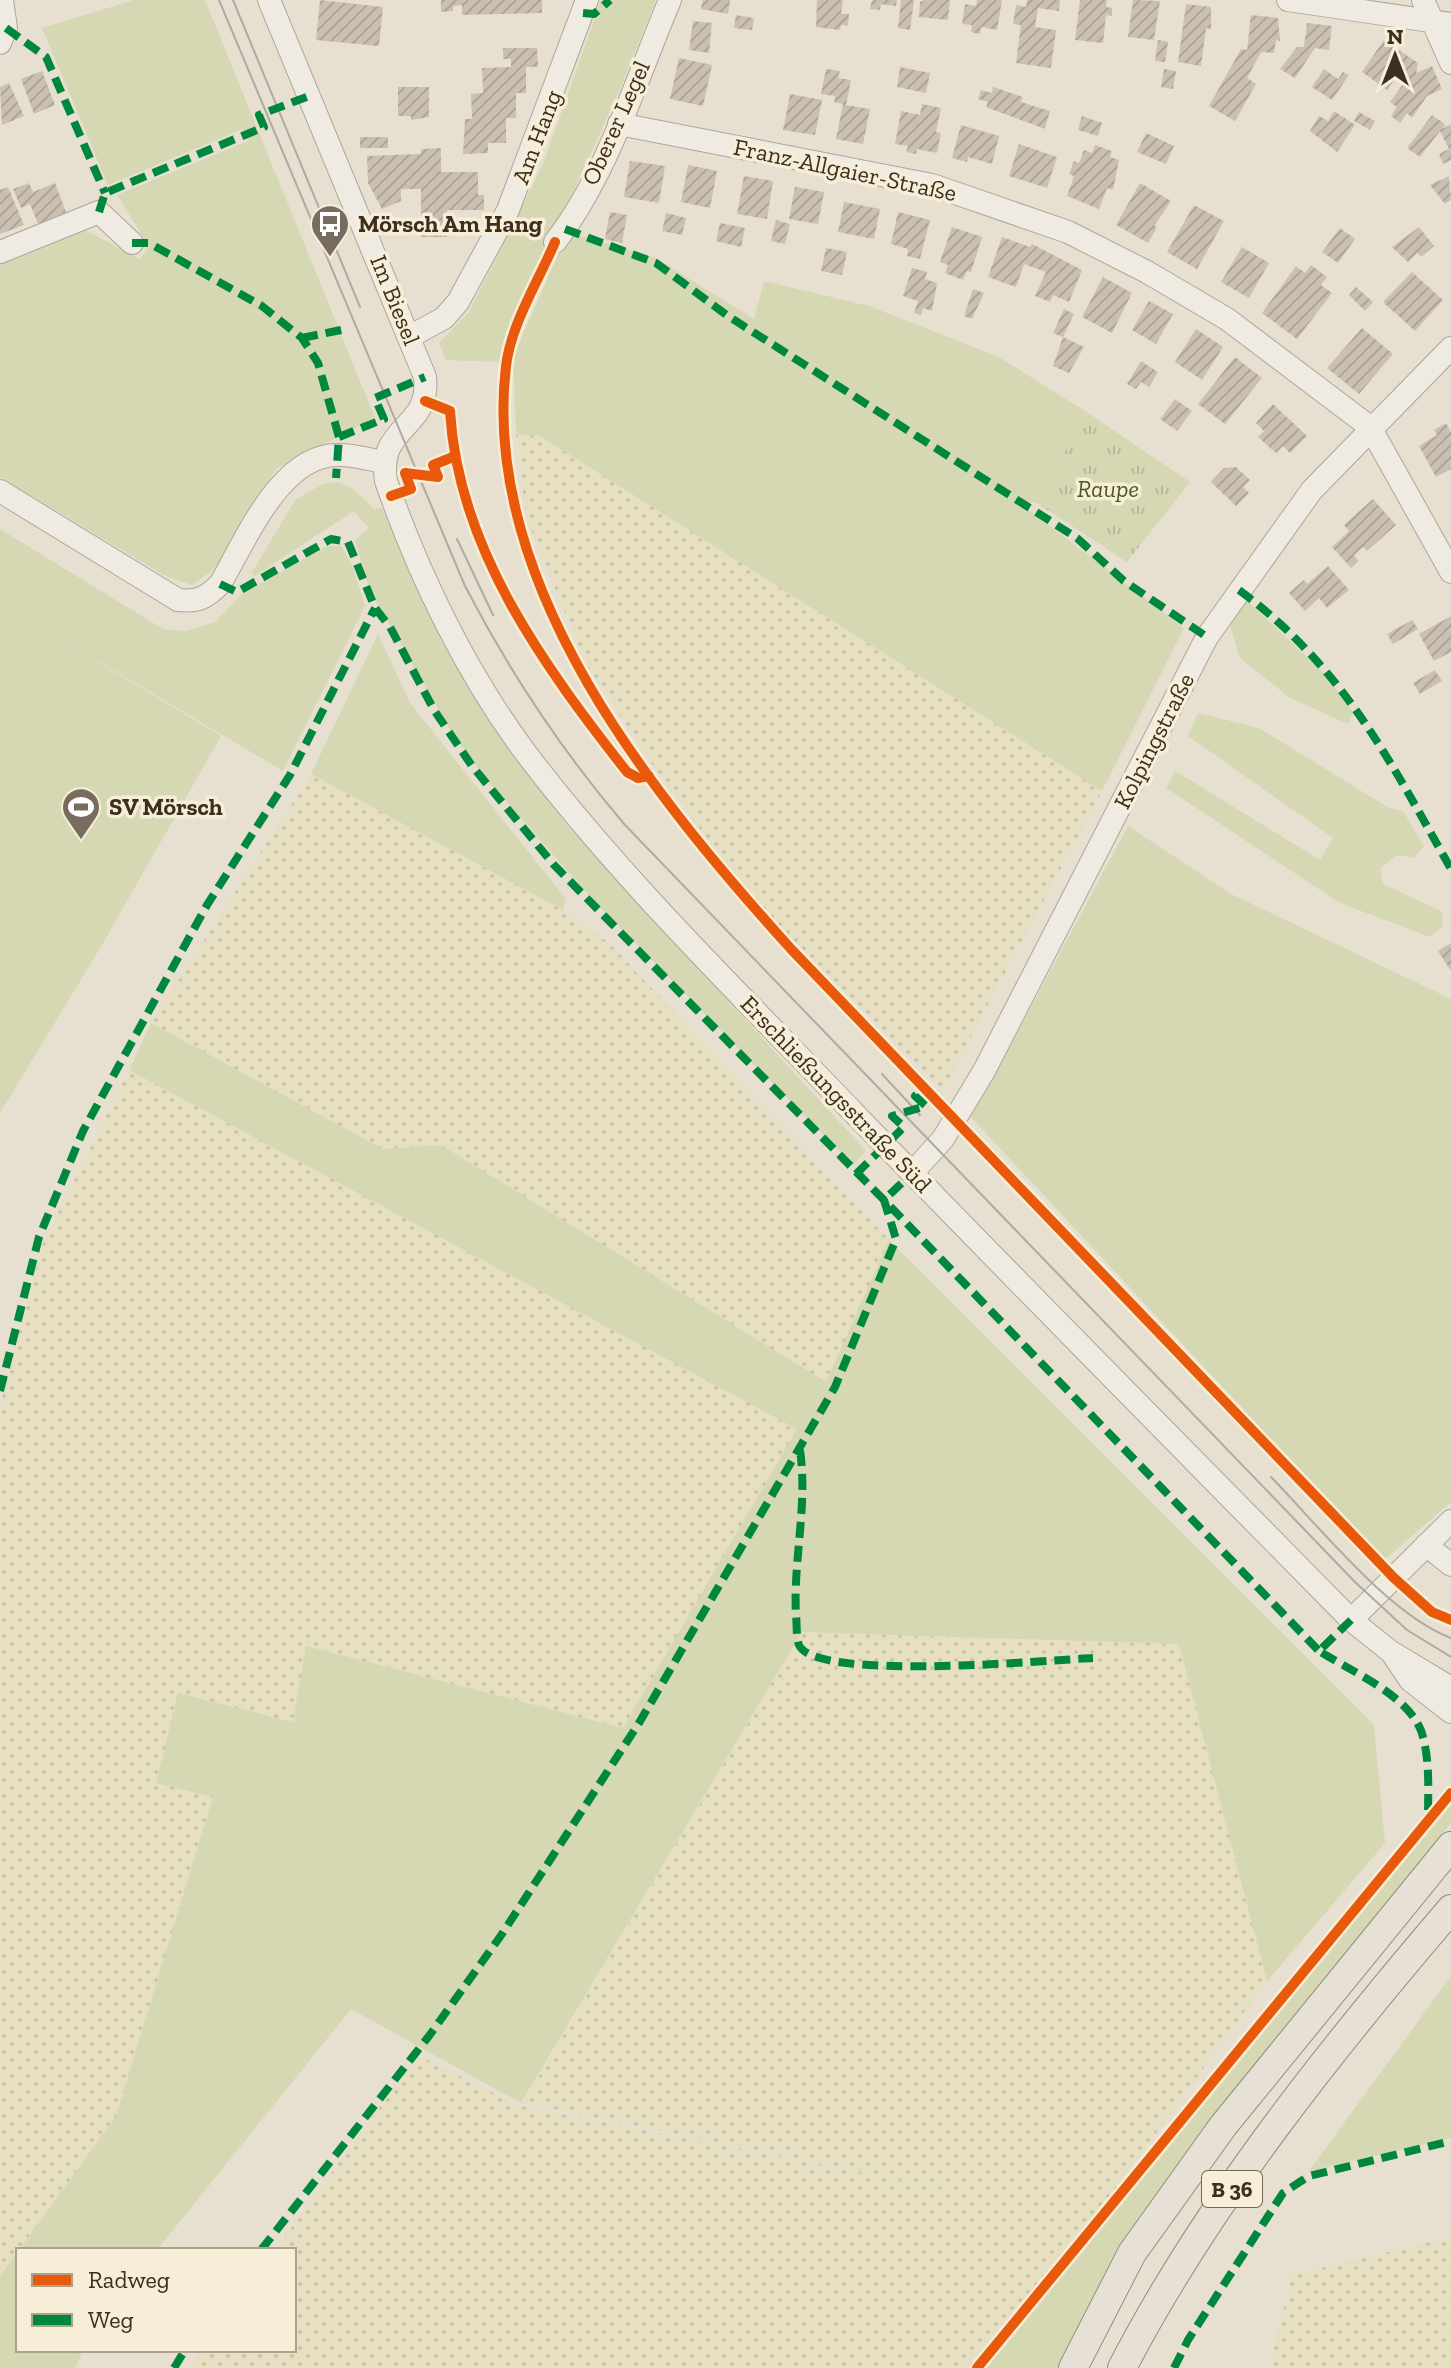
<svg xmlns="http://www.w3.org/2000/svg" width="1451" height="2368" viewBox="0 0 1451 2368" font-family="'Zilla Slab',serif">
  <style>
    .farmland { fill: url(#farmland-dots) }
    .grass { fill: #d6d7b3 }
    .park { fill: url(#park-tufts) }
    .building { fill: url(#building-hatch) }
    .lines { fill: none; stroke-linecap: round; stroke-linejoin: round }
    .minor-casing { stroke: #ada599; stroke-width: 24 }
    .major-casing { stroke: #928b80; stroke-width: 30 }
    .minor { stroke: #efebe3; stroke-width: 22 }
    .major { stroke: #e6e1d4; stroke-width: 28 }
    .tram { stroke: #afaaa2; stroke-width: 2 }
    .quiet { stroke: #00873e; stroke-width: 8; stroke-dasharray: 16 8; stroke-linecap: butt }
    .cycleway-casing { stroke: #f7eed8; stroke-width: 15 }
    .cycleway { stroke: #e8590c; stroke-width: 10 }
    .labels { text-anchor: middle; stroke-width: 7; stroke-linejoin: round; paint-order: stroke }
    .shield { fill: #f7eed8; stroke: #756857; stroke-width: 2 }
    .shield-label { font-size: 22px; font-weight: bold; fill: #3d2e20 }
    .street-label { font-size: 24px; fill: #3d2e20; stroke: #f7eed8 }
    .poi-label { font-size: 24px; font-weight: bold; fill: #3d2e20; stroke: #f7eed8; text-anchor: start }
    .park-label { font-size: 24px; font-style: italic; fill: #4d5a26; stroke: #f7eed8 }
  </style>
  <defs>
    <pattern id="farmland-dots" width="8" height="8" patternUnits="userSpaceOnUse" patternTransform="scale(2)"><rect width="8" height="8" fill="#e6dfc2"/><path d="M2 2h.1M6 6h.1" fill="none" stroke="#c6c0a6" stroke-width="1.8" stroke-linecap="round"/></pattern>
    <pattern id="park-tufts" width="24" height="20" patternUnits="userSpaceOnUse" patternTransform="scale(2)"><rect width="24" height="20" fill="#d6d7b3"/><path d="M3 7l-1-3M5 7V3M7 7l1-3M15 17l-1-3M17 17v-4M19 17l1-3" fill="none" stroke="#b9b99a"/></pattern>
    <pattern id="building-hatch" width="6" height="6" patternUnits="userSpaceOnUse" patternTransform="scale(2)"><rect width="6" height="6" fill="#cbbfb2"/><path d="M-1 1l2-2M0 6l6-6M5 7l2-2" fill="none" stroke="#afa499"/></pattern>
  </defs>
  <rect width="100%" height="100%" fill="#e7e0d1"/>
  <path class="farmland" d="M 516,434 L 540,436 L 1102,791 L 943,1089 L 757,904 L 663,780 L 585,662 L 526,517 Z
    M 311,774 L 563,910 L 609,943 L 889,1240 L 827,1383 L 441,1145 L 383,1149 L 151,1023 Z
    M 129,1070 L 798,1429 L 623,1728 L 306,1647 L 293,1722 L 213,1797 L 116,2116 L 0,2276 L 0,1406 L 43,1243 Z
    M 802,1632 L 1179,1644 L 1267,1981 L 1094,2218 L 972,2368 L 189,2368 L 202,2350 L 294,2350 L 294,2250 L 275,2250 L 418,2055 L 520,2106 L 979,2195 L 523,2103 Z
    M 1451,2237 L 1451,2368 L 1269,2368 L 1292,2275 Z"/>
  <path class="grass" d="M 134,0 L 205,0 L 375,418 L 276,469 L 215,568 L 193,585 L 167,577 L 0,477 L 0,264 L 83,229 L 140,259 L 149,246 L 117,195 L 248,141 L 243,129 L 108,185 L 42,28 Z
    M 601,0 L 656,0 L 623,82 L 504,345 L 501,362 L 446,360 L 439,343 L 469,312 L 544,162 Z
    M 568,232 L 654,257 L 754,319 L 764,281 L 869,306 L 999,357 L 1088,413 L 1035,502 L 1021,504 L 1184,628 L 1102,791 L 540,436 L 516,434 L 513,357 Z
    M 337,482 L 352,488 L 374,509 L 382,508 L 442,642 L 485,715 L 565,823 L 866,1151 L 853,1165 L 592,899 L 483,775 L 452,733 L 370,591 L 355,540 L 369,528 L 354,511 L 255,576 L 251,574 L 295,500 L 323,484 Z
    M 0,529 L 163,629 L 185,631 L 215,622 L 242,594 L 327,546 L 341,546 L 352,565 L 365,606 L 283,771 L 21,615 L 221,736 L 102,945 L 0,1113 Z
    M 1244,598 L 1323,672 L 1353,712 L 1348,724 L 1290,698 L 1240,658 L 1230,626 Z
    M 378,634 L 410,703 L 566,899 L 563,910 L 311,774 Z
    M 1198,713 L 1259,728 L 1389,808 L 1403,811 L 1424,846 L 1414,858 L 1397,855 L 1380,869 L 1383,884 L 1443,912 L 1442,927 L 1430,937 L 1340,903 L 1166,788 L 1175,771 L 1320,860 L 1333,838 L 1188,736 Z
    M 1128,826 L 1231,894 L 1451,999 L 1451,1502 L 1384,1560 L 967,1113 L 1021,1026 Z
    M 151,1023 L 383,1149 L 441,1145 L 826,1382 L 889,1240 L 1374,1725 L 1385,1843 L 1267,1981 L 1179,1644 L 802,1632 L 521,2103 L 351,2009 L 157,2250 L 19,2250 L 116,2116 L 213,1797 L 156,1783 L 178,1693 L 293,1722 L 306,1646 L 623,1728 L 797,1429 L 129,1070 Z
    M 1451,1800 L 1451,1823 L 1306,2002 L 1060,2368 L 983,2368 Z
    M 1451,1977 L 1451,2138 L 1309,2171 L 1443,1987 Z
    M 18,2251 L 18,2350 L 83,2350 L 75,2368 L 0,2368 L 0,2276 Z"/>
  <path class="park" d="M 1088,413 L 1190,482 L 1127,562 L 1035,502 Z"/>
  <path class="building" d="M 320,0 L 383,7 L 379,46 L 316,40 Z
    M 441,0 L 542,0 L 542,13 L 462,15 L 462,5 L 453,6 L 453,11 L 441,12 Z
    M 703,0 L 730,0 L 728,14 L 701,9 Z
    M 817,0 L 843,0 L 841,14 L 849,14 L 848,26 L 841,25 L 840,30 L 816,27 Z
    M 872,0 L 897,0 L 896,6 L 881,4 L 880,10 L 870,9 Z
    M 901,0 L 914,0 L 910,30 L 898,28 Z
    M 925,0 L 950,0 L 948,20 L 919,17 L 920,2 Z
    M 977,0 L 1002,0 L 997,30 L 981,27 L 980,34 L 971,32 L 972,25 L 962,24 L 965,4 L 976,6 Z
    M 1027,0 L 1060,0 L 1059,11 L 1038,8 L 1035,27 L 1056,30 L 1051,68 L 1016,63 L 1021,25 L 1013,24 L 1016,5 L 1026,7 Z
    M 1080,0 L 1107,0 L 1106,7 L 1112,8 L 1112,16 L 1106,15 L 1103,43 L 1075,40 Z
    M 1133,0 L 1160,1 L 1154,40 L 1128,37 Z
    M 1186,4 L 1211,7 L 1211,29 L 1206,28 L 1201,66 L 1178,62 Z
    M 736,15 L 754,18 L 752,30 L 734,28 Z
    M 1251,15 L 1278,18 L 1280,41 L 1276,40 L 1274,53 L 1261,52 L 1247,78 L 1256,84 L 1235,121 L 1209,106 L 1241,49 L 1247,50 Z
    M 693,21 L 712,23 L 709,53 L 689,50 Z
    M 1307,23 L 1332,26 L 1329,50 L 1315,48 L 1295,78 L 1280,69 L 1297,47 L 1304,47 Z
    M 1158,40 L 1168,42 L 1165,62 L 1155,61 Z
    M 1384,40 L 1418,63 L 1416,73 L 1432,66 L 1442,89 L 1427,96 L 1412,118 L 1407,113 L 1400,123 L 1391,116 L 1397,107 L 1390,102 L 1406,80 L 1398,75 L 1387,90 L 1362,72 Z
    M 503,48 L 537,48 L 538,67 L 526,67 L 526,93 L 516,93 L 516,118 L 506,118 L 506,143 L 488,143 L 488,153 L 463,154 L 465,119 L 472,119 L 471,94 L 483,93 L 482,68 L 511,67 L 511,59 L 503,59 Z
    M 679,58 L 712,65 L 703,106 L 670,99 Z
    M 900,67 L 930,73 L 926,93 L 897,87 Z
    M 826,69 L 840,71 L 838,78 L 851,80 L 846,105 L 870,109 L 863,144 L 836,139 L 843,104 L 834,102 L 835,96 L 821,94 Z
    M 1164,69 L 1176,71 L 1173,89 L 1161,87 Z
    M 1324,69 L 1338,79 L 1343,72 L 1349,75 L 1332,100 L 1312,87 Z
    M 42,71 L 55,105 L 34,114 L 21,79 Z
    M 9,83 L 24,116 L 2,125 L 0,87 Z
    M 398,87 L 429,87 L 429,117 L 411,120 L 411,116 L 398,116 Z
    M 993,87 L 1023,97 L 1021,102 L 1050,111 L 1045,129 L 986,107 L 988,102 L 978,99 L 981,90 L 992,93 Z
    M 790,94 L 822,100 L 815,135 L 783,130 Z
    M 922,104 L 941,108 L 936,132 L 941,133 L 937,153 L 917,149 L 916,154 L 906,152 L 908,146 L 895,144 L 901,111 L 920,115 Z
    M 1334,111 L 1355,125 L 1337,152 L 1310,131 L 1319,116 L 1328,121 Z
    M 1359,112 L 1375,121 L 1370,130 L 1354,121 Z
    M 1432,115 L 1445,124 L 1442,129 L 1451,124 L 1451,160 L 1443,164 L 1439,154 L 1449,149 L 1440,131 L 1420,157 L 1407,148 Z
    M 1082,116 L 1102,123 L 1098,136 L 1078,130 Z
    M 961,125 L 999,136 L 992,164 L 968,157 L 967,162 L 952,158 Z
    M 1146,133 L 1174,146 L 1166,164 L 1137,152 Z
    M 360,137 L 388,137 L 388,148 L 360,148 Z
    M 1019,144 L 1057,157 L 1047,188 L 1009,176 Z
    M 1095,145 L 1112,151 L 1110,157 L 1119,160 L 1113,190 L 1107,188 L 1099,209 L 1067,196 L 1074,176 L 1069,174 L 1074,161 L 1079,163 L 1084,150 L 1092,153 Z
    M 441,148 L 441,172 L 478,172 L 478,195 L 484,195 L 484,210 L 447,210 L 447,237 L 421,237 L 421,189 L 401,189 L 401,201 L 382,209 L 368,183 L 367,156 L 421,154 L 421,149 Z
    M 630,161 L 665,166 L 659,203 L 624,197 Z
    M 688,165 L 717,171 L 710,208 L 681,202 Z
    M 744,176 L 773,181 L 767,219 L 737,214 Z
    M 1449,176 L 1451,200 L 1445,204 L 1430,185 Z
    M 29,183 L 33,192 L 55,183 L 66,212 L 38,224 L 30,204 L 21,208 L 13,189 Z
    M 1140,183 L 1171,201 L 1154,226 L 1157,227 L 1148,243 L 1116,225 Z
    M 8,187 L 24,225 L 0,234 L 0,190 Z
    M 795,187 L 824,192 L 818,224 L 789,219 Z
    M 844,202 L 880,209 L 874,239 L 838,232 Z
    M 1194,205 L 1224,221 L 1197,269 L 1167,252 Z
    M 610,212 L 627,215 L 622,243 L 605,239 Z
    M 898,212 L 930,220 L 920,259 L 907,256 L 908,249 L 891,244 Z
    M 666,213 L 686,218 L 682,235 L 662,231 Z
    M 776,220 L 790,224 L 785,244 L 771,241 Z
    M 720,223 L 745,228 L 741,247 L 716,241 Z
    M 952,227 L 982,237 L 971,272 L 967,271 L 963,280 L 945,273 L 948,265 L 940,262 Z
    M 1419,227 L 1434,246 L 1421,257 L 1417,253 L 1408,262 L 1392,247 Z
    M 1340,228 L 1355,239 L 1338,263 L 1322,252 Z
    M 1002,237 L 1030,247 L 1032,244 L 1082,270 L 1069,302 L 1053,295 L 1050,302 L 1035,296 L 1046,272 L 1024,264 L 1016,287 L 988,277 Z
    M 1242,247 L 1269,263 L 1249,298 L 1221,282 Z
    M 826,248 L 847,252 L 842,275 L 821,271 Z
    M 1311,265 L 1327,277 L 1321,285 L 1332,293 L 1297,339 L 1262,313 L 1296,266 L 1305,273 Z
    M 912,268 L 927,272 L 925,279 L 937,283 L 932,311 L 923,308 L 921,315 L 914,313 L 918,301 L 903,296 Z
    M 1412,272 L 1443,300 L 1415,331 L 1383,302 Z
    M 1103,277 L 1132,293 L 1112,333 L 1082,317 Z
    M 1356,287 L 1373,302 L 1365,311 L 1349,295 Z
    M 973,289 L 984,293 L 972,319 L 964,316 Z
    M 1149,301 L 1173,314 L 1156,344 L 1132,330 Z
    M 1064,309 L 1074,314 L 1063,337 L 1053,333 Z
    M 1362,328 L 1393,354 L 1359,394 L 1327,368 Z
    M 1196,329 L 1223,347 L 1202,380 L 1175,362 Z
    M 1063,337 L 1084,347 L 1069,373 L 1053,366 Z
    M 1235,357 L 1262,378 L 1225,424 L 1198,404 Z
    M 1141,361 L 1158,372 L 1149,387 L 1141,382 L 1136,389 L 1127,384 Z
    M 1175,399 L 1192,411 L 1177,431 L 1160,419 Z
    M 1273,404 L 1307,436 L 1290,453 L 1283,446 L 1276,453 L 1258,437 L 1264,431 L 1256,423 Z
    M 1446,423 L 1451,432 L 1451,469 L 1436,477 L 1419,446 L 1437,435 L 1434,430 Z
    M 1236,467 L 1250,480 L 1243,487 L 1249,493 L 1236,506 L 1211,482 L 1224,468 Z
    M 1373,499 L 1396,525 L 1367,551 L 1363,547 L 1354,555 L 1358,561 L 1351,568 L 1332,547 L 1349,531 L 1344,525 Z
    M 1328,566 L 1349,590 L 1327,608 L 1319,598 L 1305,611 L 1289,593 L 1304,580 L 1307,584 Z
    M 1451,616 L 1451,652 L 1434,661 L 1419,634 Z
    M 1412,620 L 1418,629 L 1393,644 L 1387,634 Z
    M 1435,670 L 1442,681 L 1420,694 L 1413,683 Z
    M 1451,943 L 1451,971 L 1438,951 Z"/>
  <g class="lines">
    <defs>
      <path id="minor" d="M 269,0 L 425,377 C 431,430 377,424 386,481 C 419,576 467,675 528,756 C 625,883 743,997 854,1113 C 1018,1283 1185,1451 1351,1620 L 1391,1652 L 1451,1688
        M 1288,0 L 1451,24
        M 1423,0 L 1451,63
        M 0,43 L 6,28 L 2,0
        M 619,124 L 932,185 L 1068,232 L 1147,272 L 1227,319 L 1370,427 L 1451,572
        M 555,242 C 607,175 637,78 670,0
        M 0,252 L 99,212 L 132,243
        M 411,336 L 444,318 L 458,302 L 508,210 L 587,0
        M 0,491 L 178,600 C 198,602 206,598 220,584 C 245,542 281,452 340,455 C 354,455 369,459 383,462
        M 912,1173 L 943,1139 L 984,1071 L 1207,637 L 1312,490 L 1451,348
        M 1426,1545 L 1451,1565
        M 1351,1620 L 1451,1521
        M 1394,1656 L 1410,1680 L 1451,1712"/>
      <path id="major" d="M 1073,2368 L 1132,2253 L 1223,2126 L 1451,1846
        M 1122,2368 C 1206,2205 1332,2048 1451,1909"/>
    </defs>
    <use href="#minor" class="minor-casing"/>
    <use href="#major" class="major-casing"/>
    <use href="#minor" class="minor"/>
    <use href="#major" class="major"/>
    <path class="tram" d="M 219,0 L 465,586 C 510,673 561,750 625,825 L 1355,1582 L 1407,1630 L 1451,1657
      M 233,0 L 360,307
      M 457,539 L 493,615
      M 882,1074 L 920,1115
      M 1271,1477 C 1319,1526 1388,1614 1451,1638"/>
    <path class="quiet" d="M 583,13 L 594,14 L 610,0
      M 6,28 L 46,57 L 105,193
      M 99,212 L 105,193 L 264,127 L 259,115 L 309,96
      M 565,229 L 656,263 L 728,316 L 1077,538 L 1124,581 L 1207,637
      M 132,243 L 149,243 L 262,306 L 302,338 L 318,363 L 339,437 L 336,478
      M 302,338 L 346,329
      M 339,437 L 384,419 L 375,398 L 425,377
      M 220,584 L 237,592 L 331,539 L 348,542 L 375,608 L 390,627 L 434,710 L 472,766 L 554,865 L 884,1200 L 912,1173
      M 1239,590 C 1343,667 1389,759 1451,869
      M 856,1174 L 904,1127 L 892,1116 L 926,1106 L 915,1096 L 917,1094
      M 0,1391 L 39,1237 L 83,1131 L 207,905 L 290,775 L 375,608
      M 800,1450 C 808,1505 793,1560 796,1615 C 797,1624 796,1637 799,1645 C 815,1682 1049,1660 1093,1658
      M 1351,1620 L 1319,1651 C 1350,1671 1414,1697 1423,1737 C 1430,1763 1428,1792 1428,1818
      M 261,2250 L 429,2036 L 502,1934 L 639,1723 L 835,1387 L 896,1239 L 884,1200 L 1319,1651
      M 174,2368 L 185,2350
      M 1174,2368 L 1188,2340 L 1283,2193 L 1309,2176 L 1451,2141"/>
    <defs>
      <path id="cycleway" d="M 555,242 C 539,280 511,324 506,366 C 480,585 654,797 791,949 L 1394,1578 L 1432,1612 L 1451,1620
        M 425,401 L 450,411 C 458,549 544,666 627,772 L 638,778 L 649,776
        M 391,496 L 411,489 L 405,473 L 438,477 L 433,465 L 453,457
        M 977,2368 L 1451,1793"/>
    </defs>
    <use href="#cycleway" class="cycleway-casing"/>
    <use href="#cycleway" class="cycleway"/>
  </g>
  <defs>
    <symbol id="bus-pin" viewBox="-11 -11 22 30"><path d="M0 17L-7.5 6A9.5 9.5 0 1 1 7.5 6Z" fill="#786c5e" stroke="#f7eed8"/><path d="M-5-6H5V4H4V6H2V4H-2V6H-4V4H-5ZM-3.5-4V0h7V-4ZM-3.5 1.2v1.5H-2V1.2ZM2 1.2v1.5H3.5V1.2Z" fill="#fff"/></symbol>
    <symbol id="stadium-pin" viewBox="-11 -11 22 30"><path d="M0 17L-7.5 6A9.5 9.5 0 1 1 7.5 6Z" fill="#786c5e" stroke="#f7eed8"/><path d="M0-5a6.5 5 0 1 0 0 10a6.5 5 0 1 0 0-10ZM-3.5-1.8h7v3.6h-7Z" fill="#fff"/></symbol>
  </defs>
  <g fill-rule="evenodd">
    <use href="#bus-pin" x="308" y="202" width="44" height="60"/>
    <use href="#stadium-pin" x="59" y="785" width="44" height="60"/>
  </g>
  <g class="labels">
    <rect class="shield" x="1202" y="2171" width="60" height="36" rx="6"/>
    <g class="shield-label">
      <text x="1232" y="2197">B 36</text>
    </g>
    <g class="street-label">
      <text transform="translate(616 123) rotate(-66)" y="8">Oberer Legel</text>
      <text transform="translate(537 137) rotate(-69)" y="8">Am Hang</text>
      <text transform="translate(845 170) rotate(12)" y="8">Franz-Allgaier-Straße</text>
      <text transform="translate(395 300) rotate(68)" y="8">Im Biesel</text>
      <text transform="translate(1154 741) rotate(-63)" y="8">Kolpingstraße</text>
      <text transform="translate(836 1094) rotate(46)" y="8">Erschließungsstraße Süd</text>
    </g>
    <g class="poi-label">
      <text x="358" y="232">Mörsch Am Hang</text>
      <text x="109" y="815">SV Mörsch</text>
    </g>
    <g class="park-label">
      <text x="1108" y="497">Raupe</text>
    </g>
  </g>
  <rect x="16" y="2248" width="280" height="104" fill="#f7eed8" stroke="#ada18e" stroke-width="2"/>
  <rect x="32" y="2274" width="40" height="12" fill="#e8590c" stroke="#ada18e" stroke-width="2"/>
  <text x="88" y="2288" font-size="24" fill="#3d2e20">Radweg</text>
  <rect x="32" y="2314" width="40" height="12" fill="#00873e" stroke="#ada18e" stroke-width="2"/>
  <text x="88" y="2328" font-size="24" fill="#3d2e20">Weg</text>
  <g transform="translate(1395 56)" stroke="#f7eed8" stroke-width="6" paint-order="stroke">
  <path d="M0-6L14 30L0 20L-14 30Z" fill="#3d2e20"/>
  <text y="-12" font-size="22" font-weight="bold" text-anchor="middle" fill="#3d2e20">N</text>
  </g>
</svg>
